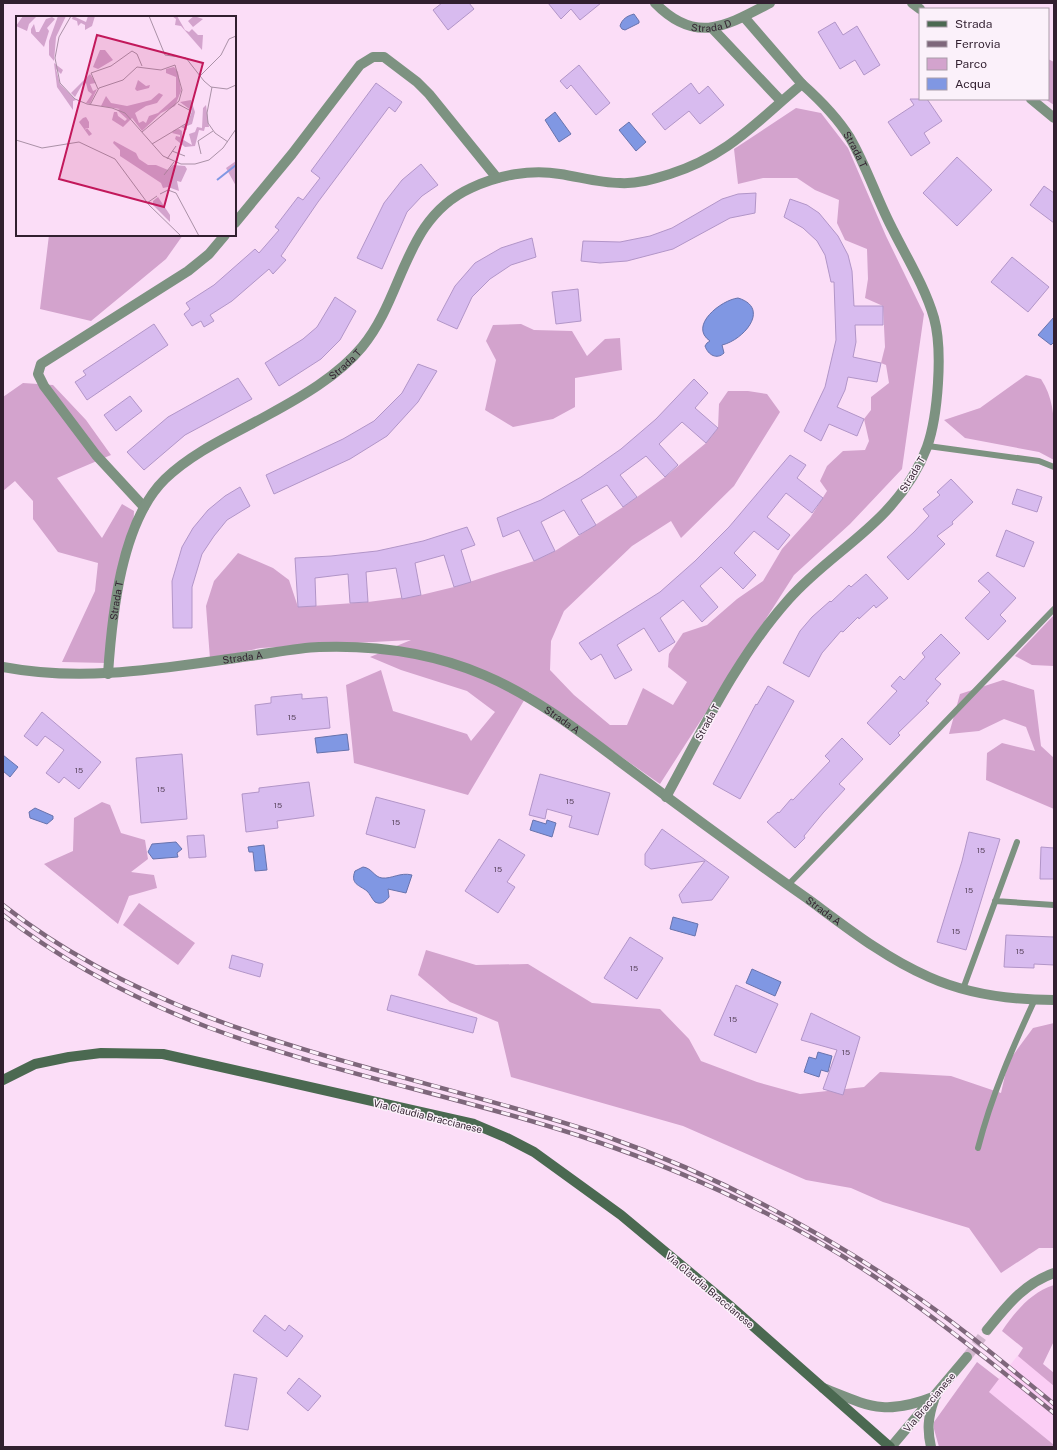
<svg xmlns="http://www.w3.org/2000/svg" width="1057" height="1450" viewBox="0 0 1057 1450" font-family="'Public Sans',sans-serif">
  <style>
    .built { fill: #fbcef5 }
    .green { fill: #d3a3cd }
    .water { fill: #8097e3; stroke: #6873ad }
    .building { fill: #d8bbef; stroke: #b295c8 }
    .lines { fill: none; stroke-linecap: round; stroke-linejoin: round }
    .tertiary-tunnel { stroke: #d3b7cf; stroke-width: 10; stroke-dasharray: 10 5; stroke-linecap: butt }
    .service { stroke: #7d9281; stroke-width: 6 }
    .minor { stroke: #7d9281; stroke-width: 10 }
    .tertiary { stroke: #7d9281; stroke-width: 10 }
    .secondary { stroke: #4b6951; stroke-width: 10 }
    .rail-casing { stroke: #7e677b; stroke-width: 4.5 }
    .rail { stroke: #fbf1fa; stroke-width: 3; stroke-dasharray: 9; stroke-linecap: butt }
    .labels { text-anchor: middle; stroke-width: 3; stroke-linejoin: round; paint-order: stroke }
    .number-label { font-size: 8px; fill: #5b465f }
    .street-label { font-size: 10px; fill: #311f2f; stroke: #fbf1fa }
    .inset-river { fill: none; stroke: #8097e3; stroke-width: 2 }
    .inset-road { fill: none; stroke: #aa91a7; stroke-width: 1 }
    .view { fill: #c2185b; fill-opacity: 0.15; stroke: #c2185b; stroke-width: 2 }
    .inset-edge { fill: none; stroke: #311f2f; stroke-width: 2 }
  </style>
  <rect width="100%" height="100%" fill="#fbddf7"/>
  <path class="built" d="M 1024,1348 L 1054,1373 L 1054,1445 L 988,1392 Z"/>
  <path class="green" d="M 1048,59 L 1054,62 L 1054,105 L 1045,99 L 1048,99 Z
    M 796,108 L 821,113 L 848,148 L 886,236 L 924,314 L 902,469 L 850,524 L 794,575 L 660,784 L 529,692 L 468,795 L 354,763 L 346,685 L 381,670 L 393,711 L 467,734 L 471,741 L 495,712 L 467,691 L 401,670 L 370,657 L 411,640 L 260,648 L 210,659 L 206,606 L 214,581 L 238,553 L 273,568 L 289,580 L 298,607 L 368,602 L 421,595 L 454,587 L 534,561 L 555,551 L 623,507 L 665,477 L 706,443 L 718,428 L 719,404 L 728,391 L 748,391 L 767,394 L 780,412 L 734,486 L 681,538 L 671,521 L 632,546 L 564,611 L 551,641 L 550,670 L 574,695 L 610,725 L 627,725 L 643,688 L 673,705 L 687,682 L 668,667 L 669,654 L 683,633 L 707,625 L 737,599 L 763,581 L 782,549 L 810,518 L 827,491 L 820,481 L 827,466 L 843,451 L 865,450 L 869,441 L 864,419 L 871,410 L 871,397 L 889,383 L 886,365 L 881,363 L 885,347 L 883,306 L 865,298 L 868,279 L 867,249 L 845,240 L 837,223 L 839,200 L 815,190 L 797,178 L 763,178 L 738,184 L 734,149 Z
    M 49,235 L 183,235 L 166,259 L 91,321 L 40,309 Z
    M 521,324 L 534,330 L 572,331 L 587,356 L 605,339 L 620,338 L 622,370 L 575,378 L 575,407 L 553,419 L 513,427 L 485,410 L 496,360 L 486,341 L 493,325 Z
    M 1026,375 L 1041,379 C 1057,403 1054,431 1054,460 L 1039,452 L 965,438 L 944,420 L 980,408 Z
    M 23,383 L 53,385 L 86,420 L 111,455 L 57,478 L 102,538 L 122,504 L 134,511 L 133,532 L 106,663 L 62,662 L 95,591 L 98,563 L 58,552 L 33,519 L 33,501 L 15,481 L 3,491 L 3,397 Z
    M 1054,615 L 1054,666 L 1032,665 L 1015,656 Z
    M 1003,680 L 1034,690 L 1041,746 L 1054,758 L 1054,809 L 986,780 L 987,753 L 1002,743 L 1035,751 L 1026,727 L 1004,719 L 979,731 L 949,734 L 960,694 Z
    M 102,802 L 110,805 L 121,833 L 145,840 L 148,859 L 131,872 L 154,875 L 157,888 L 129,896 L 118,924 L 44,864 L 73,851 L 74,818 Z
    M 139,903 L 195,943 L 178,965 L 123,925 Z
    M 426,950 L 476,965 L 528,964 L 592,1003 L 660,1009 L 689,1039 L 701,1061 L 757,1082 L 800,1094 L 864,1087 L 880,1072 L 951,1076 L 1001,1093 L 1008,1062 L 1033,1028 L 1054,1023 L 1054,1248 L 1039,1248 L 1001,1273 L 969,1228 L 883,1202 L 851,1188 L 806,1180 L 683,1126 L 511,1077 L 498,1022 L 450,1002 L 418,975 Z
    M 1054,1285 L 1054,1341 L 1043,1364 L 1054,1373 L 1054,1386 L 1018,1356 L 1023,1348 L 1002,1331 C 1015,1312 1031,1292 1054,1285 Z
    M 977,1362 L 999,1379 L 989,1392 L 1054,1445 L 1054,1447 L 939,1447 L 934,1429 L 934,1422 Z"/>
  <path class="water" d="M 634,14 L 639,21 L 639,23 L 625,30 L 622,29 L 620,26 C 622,19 627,16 634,14 Z
    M 555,112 L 571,134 L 559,142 L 545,120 Z
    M 629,122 L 646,142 L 636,151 L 619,130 Z
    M 738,298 C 771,308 744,340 722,345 L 724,353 C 717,360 708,355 705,346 L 707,343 L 710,341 C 688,326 721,300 738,298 Z
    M 1054,317 L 1054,342 L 1051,345 L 1038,335 Z
    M 347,734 L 349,750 L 317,753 L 315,738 Z
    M 3,755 L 18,767 L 10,777 L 3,771 Z
    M 35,808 L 53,816 L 53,819 L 47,824 L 30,818 L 29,812 Z
    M 533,820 L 546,824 L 547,820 L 556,823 L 552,837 L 530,830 Z
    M 176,842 L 182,849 L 177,853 L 178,857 L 153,859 L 148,852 L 152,844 Z
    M 264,845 L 267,870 L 255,871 L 253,852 L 249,852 L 248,847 Z
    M 363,867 C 372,868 374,877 382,878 C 392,879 400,872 412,875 L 406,893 L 388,889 L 389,897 C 385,902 381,905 375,902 C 372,899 370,894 367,891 C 359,885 350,884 355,871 Z
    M 673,917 L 698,924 L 695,936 L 670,929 Z
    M 752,969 L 781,982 L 775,996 L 746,983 Z
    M 818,1052 L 832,1056 L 828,1072 L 821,1070 L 819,1077 L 804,1072 L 809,1057 L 816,1059 Z"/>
  <path class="building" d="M 442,3 L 469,3 L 474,9 L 448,30 L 433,10 Z
    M 548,3 L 601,3 L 580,20 L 571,9 L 561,19 Z
    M 835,22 L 843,35 L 857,26 L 880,65 L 864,75 L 855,60 L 840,69 L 818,32 Z
    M 579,65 L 610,103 L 596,115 L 571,85 L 567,89 L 560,81 Z
    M 376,83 L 402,102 L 395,112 L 389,107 L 318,202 L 281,256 L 286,260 L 273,274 L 269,269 L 232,301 L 210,315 L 214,321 L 204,327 L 201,321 L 192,326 L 184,314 L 190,309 L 186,303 L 214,285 L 255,249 L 259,253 L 279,230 L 275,227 L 298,197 L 303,200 L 320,178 L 311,171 Z
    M 691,83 L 699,94 L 708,86 L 724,105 L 700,124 L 689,111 L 665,130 L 652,114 Z
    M 910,99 L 927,99 L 942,121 L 924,133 L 930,143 L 911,156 L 888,122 L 914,105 Z
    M 957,157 L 992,190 L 957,226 L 923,193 Z
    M 421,164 L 438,185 L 422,196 L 407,212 L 382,269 L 357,258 L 384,203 L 402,180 Z
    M 1044,186 L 1054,193 L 1054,223 L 1030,205 Z
    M 756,193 L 755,213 L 730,218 L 673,249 L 627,261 L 600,263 L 581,261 L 583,241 L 620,242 L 650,236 L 672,228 L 722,199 L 738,194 Z
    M 790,199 L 807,205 L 819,213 L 838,236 L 848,255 L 852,271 L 854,306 L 883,306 L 883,325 L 855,325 L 856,342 L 853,357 L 881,363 L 877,382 L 848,377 L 845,390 L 837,407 L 864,419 L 857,436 L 829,424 L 821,441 L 804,431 L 825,387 L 836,340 L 834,282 L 831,282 L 825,255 L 817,241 L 803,228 L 784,217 Z
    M 532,238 L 536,257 L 511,265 L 490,279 L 472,297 L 457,329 L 437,320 L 455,286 L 475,263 L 501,248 Z
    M 1012,257 L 1049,287 L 1028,312 L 991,282 Z
    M 578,289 L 581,321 L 556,324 L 552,292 Z
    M 335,297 L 356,311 L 340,340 L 321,359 L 279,386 L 265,363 L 303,339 L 317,327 Z
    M 154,324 L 168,345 L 87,400 L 75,382 L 86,375 L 83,371 Z
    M 418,364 L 437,371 L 418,402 L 387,436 L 350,459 L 274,494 L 266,475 L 343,439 L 374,421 L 402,393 Z
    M 238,378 L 252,399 L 185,435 L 144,470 L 127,452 L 168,417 Z
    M 694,379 L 708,393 L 695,408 L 718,428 L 706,443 L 682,422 L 659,444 L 678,465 L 665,477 L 646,456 L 620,475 L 637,497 L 623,507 L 607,485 L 581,500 L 596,525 L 579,535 L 564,510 L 541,522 L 555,551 L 534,561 L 519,530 L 503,537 L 497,518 L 541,500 L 581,477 L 621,449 L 656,419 Z
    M 130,396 L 142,411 L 116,431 L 104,415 Z
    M 790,455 L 806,465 L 797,478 L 823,498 L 812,513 L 786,493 L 767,517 L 790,535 L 778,550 L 754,531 L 734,553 L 756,575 L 743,589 L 721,567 L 700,586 L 718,607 L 702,622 L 683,600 L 660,618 L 675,642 L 659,652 L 644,628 L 617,645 L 632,670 L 615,679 L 601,654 L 591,660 L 579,643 L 660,592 L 695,561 L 729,527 Z
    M 951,479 L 973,502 L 952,522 L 953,524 L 937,536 L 945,544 L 908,580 L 887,557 L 914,532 L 929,516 L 923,509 L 940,495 L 937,492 Z
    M 240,487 L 250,506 L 227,520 L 214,536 L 202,554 L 192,587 L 192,628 L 173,628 L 172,581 L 182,547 L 193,528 L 208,510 L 225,496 Z
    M 1017,489 L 1042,497 L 1037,512 L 1012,504 Z
    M 467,527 L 475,545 L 461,550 L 471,582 L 454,587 L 444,555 L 415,563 L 421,595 L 402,599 L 396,568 L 366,572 L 368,602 L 350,603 L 348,574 L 315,578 L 316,606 L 298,607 L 295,558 L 331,556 L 377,551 L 423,541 Z
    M 1006,530 L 1034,542 L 1024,567 L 996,556 Z
    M 988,572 L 1016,598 L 1000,615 L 1006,621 L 988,640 L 965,618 L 990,592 L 978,581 Z
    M 866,574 L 888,598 L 876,608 L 874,605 L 859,619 L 858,617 L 843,632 L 841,631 L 822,653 L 809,677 L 783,663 L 800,631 L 812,617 L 830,601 L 831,602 L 849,585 L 851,587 Z
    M 941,634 L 960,653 L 935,679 L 941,684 L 926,701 L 929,703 L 898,733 L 900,735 L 890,745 L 867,723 L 897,691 L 891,686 L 900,676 L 904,680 L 925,657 L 922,653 Z
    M 768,686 L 794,701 L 740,799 L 713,784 L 756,704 L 757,705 Z
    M 302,694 L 302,699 L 327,697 L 330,728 L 257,735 L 255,705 L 271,703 L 271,697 Z
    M 42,712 L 101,762 L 79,789 L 64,777 L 59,783 L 46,773 L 64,750 L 45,736 L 37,746 L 24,736 Z
    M 842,738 L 863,759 L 839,784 L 845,789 L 823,813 L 804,836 L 805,838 L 795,848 L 767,822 L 778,812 L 779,813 L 791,799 L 793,800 L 830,761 L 825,756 Z
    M 182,754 L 187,819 L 141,823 L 136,758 Z
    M 540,774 L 610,793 L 598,835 L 569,827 L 572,816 L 547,809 L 545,819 L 529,815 Z
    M 309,782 L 314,816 L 277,821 L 278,828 L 246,832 L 242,794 L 259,792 L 259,788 Z
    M 376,797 L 425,810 L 415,848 L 366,834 Z
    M 662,829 L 729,877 L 712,900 L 682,903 L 679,895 L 705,861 L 651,869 L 645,865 L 645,854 Z
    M 969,832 L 1000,839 L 966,950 L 937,942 L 962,861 Z
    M 204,835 L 206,857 L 189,858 L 187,836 Z
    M 499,839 L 525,855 L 507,882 L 515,887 L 498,913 L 465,891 Z
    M 1041,847 L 1054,848 L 1054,879 L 1040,879 Z
    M 1006,935 L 1054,937 L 1054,965 L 1034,964 L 1034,968 L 1004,967 Z
    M 630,937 L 663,958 L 637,999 L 604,978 Z
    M 232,955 L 263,964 L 260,977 L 229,968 Z
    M 736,985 L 778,1004 L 756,1053 L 714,1035 Z
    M 391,995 L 477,1018 L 473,1033 L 387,1010 Z
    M 811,1013 L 860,1037 L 843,1095 L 823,1089 L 837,1050 L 801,1040 Z
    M 265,1315 L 285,1331 L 289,1325 L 303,1336 L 287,1357 L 253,1331 Z
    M 234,1374 L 257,1378 L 248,1430 L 225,1426 Z
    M 299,1378 L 321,1396 L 308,1411 L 287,1393 Z"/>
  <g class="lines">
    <path class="tertiary-tunnel" d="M 967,1357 L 987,1330"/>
    <path class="service" d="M 928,446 L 1039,461 L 1054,467
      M 788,885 L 1054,609
      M 995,901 L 1054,905
      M 963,989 L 1017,842
      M 978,1148 C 992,1094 1012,1049 1035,999"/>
    <g class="minor">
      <path id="s1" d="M 655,3 C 696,45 726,26 770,3"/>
      <path d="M 912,3 L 920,9"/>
      <path d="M 744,17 L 802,84"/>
      <path d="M 712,28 L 781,101"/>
      <path d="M 1031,99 L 1054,118"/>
      <path d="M 235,223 L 292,154 L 360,65 L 373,57 L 384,57 L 417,82 L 429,94 L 497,178"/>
      <path d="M 144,507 L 96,455 L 44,386 L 38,374 L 41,364 L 188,271 L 209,254 L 225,235"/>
      <path id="s2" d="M 3,667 C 87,683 168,667 250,656 C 273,653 296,648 319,647 C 375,645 433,653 484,675 C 541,699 590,740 639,776 C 695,818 751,859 808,899 C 846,927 885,958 929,977 C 967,994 1013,1000 1054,1000"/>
      <path id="s3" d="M 108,674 C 112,615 121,522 165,479 C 194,451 234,434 268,415 C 301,397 338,376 362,347 C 405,295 403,219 471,188 C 498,175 531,169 560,174 C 580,177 600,183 620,183 C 637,184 654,179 670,174 C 729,155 756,122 802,84 C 820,100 837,117 850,138 C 867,167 877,200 893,230 C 907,258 925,287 934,318 C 943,350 938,416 927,447 C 918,471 903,493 886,511 C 856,543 818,566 789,599 C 737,657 703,729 666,797"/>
    </g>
    <path class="tertiary" d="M 987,1330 C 1007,1306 1023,1284 1054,1273
      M 823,1388 C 871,1407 885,1416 936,1396
      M 891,1447 L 967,1357
      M 931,1447 C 927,1430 928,1417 934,1400"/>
    <path class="secondary" d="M 3,1080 L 35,1064 L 69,1057 L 101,1053 L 163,1054 L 474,1124 L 507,1138 L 534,1152 L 621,1215 L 729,1305 L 890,1447"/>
    <defs>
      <path id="rail" d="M 3,905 C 177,1042 401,1067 605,1136 C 711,1173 812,1226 904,1288 C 957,1323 1005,1364 1054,1404
        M 3,915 C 65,963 136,1000 210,1028 C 333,1074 464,1097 589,1139 C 702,1177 813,1231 910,1301 C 959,1336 1007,1375 1054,1413"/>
    </defs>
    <use href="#rail" class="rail-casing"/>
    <use href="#rail" class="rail"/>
  </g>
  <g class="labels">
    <g class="number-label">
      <text x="292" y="720">15</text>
      <text x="79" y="773">15</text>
      <text x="161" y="792">15</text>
      <text x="570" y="804">15</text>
      <text x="278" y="808">15</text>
      <text x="396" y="825">15</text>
      <text x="981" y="853">15</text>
      <text x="498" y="872">15</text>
      <text x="969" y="893">15</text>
      <text x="956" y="934">15</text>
      <text x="1020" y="954">15</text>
      <text x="634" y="971">15</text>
      <text x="733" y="1022">15</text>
      <text x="846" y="1055">15</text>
    </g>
    <g class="street-label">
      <text dy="4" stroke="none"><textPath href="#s1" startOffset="64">Strada D</textPath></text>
      <text dy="4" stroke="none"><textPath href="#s3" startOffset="1092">Strada T</textPath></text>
      <text dy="4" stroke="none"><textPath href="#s3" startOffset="421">Strada T</textPath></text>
      <text transform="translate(912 474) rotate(-59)" y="4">Strada T</text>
      <text dy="4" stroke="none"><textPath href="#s3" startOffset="74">Strada T</textPath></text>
      <text dy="4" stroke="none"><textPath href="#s2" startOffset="241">Strada A</textPath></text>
      <text dy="4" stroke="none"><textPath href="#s2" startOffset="577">Strada A</textPath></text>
      <text transform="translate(707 722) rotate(-61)" y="4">Strada T</text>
      <text dy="4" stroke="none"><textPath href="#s2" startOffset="901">Strada A</textPath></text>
      <text transform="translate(428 1116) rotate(14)" y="4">Via Claudia Braccianese</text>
      <text transform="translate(710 1290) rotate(40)" y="4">Via Claudia Braccianese</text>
      <text transform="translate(929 1402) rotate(-50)" y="4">Via Braccianese</text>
    </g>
  </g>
  <g transform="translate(16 16)">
    <rect width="220" height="220" fill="#fbddf7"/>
    <path d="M 7,0 L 21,0 L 13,8 L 11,15 L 0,10 ZM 42,0 L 50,0 L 40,21 L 38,45 L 33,39 L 33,25 ZM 57,0 L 70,6 L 72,0 L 79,0 L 76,10 L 69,14 L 69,9 L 65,7 L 62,10 L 61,5 L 56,3 ZM 156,0 L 161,0 L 169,14 L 173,16 L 176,13 L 182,19 L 187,19 L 186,34 L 165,10 L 159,9 L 160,3 ZM 178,0 L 187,3 L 177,11 L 172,5 ZM 36,1 L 39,3 L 31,12 L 33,15 L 28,31 L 15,17 L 15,13 L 18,8 L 20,16 L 23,16 L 30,3 ZM 84,34 L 89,34 L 97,44 L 82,53 L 77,51 ZM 38,47 L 47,54 L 45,58 L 40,53 L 44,68 L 60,84 L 57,85 L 57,94 L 41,71 ZM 158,51 L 162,56 L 165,75 L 159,90 L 145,97 L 126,115 L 116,102 L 107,111 L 96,104 L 98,96 L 101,96 L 102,100 L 109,105 L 111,103 L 101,94 L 104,93 L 85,90 L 90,80 L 95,87 L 111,90 L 135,84 L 143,77 L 147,79 L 141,87 L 130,90 L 119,97 L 123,107 L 127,105 L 130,107 L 133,100 L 142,97 L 160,81 L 160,61 L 150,57 L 150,53 ZM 74,58 L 80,67 L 74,68 L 77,75 L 81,73 L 74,88 L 70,87 L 76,78 L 72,75 L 70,67 L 66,69 L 59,81 L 55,77 ZM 122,64 L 130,70 L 134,69 L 133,72 L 121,75 L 119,73 ZM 175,84 L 179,96 L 176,108 L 171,110 L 171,114 L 165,111 L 171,108 L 176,95 L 164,86 ZM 190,89 L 193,111 L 189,111 L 188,115 L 183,114 L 179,130 L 169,131 L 159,123 L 160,120 L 164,121 L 164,119 L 156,117 L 158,114 L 163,113 L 166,115 L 166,123 L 176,129 L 173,118 L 179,116 L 181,111 L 186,112 L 187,92 ZM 67,102 L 70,101 L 73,106 L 73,112 L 70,112 L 69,114 L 71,112 L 76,118 L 73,120 L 63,106 ZM 98,125 L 120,137 L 123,143 L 132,149 L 140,149 L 152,154 L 157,149 L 169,150 L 171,153 L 165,166 L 161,165 L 163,175 L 152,171 L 147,172 L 145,167 L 104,140 L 104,134 L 97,127 ZM 220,145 L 220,170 L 210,152 ZM 142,181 L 154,199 L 154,206 L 137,189 L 137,185 Z" fill="#d3a3cd"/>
    <path class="inset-river" d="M 201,164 L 220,149"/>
    <path class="inset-road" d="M 55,0 L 43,21 L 39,42 L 44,67 L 59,83 L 71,88 L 96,92 L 109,97 L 147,140 L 165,148 L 179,148 L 193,144 L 207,132 L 220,113M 133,0 L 149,39 L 170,42 L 188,65 L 195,71 L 211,73 L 220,69M 184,60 L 205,39 L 213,23 L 220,20M 196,71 L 191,97 L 192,107 L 199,117 L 212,126M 82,73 L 75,57 L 95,50 L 116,35 L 121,38 L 126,50M 74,89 L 83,72 L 107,64 L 121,51 L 145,54 L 159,49 L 166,74 L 163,85 L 126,116M 0,124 L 26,132 L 63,126 L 99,143 L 133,189 L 165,220M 136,128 L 171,107 L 175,95 L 162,88M 156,135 L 169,140M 185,138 L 182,125 L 197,115M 151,143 L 160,130M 148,159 L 158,146M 144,178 L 152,174 L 160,177 L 183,220M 131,187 L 141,180"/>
    <path class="view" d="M 81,19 L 187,47 L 148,191 L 43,163 Z"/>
    <rect width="220" height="220" class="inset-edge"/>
  </g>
  <rect width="1057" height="1450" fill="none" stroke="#311f2f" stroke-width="8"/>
  <rect x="919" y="8" width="130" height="92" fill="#fbf1fa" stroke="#aa9da9"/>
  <rect x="927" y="21" width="20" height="6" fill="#4b6951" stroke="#aa9da9"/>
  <text x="955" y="28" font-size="12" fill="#311f2f">Strada</text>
  <rect x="927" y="41" width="20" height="6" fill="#7e677b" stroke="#aa9da9"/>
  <text x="955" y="48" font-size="12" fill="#311f2f">Ferrovia</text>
  <rect x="927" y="58" width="20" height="12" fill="#d3a3cd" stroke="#aa9da9"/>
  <text x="955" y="68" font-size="12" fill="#311f2f">Parco</text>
  <rect x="927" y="78" width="20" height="12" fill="#8097e3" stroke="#aa9da9"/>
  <text x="955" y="88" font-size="12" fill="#311f2f">Acqua</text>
</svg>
